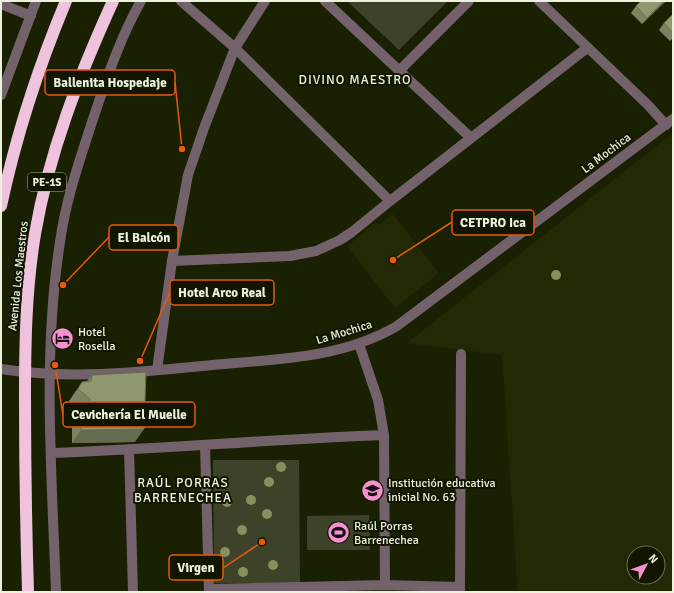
<svg xmlns="http://www.w3.org/2000/svg" width="674" height="593" viewBox="0 0 674 593" font-family="Signika,sans-serif">
  <style>
    .built { fill: #232904; fill-rule: evenodd }
    .green { fill: #3d4329 }
    .lines { fill: none; stroke-linecap: round; stroke-linejoin: round }
    .minor { stroke: #73626b; stroke-width: 10 }
    .highway { stroke: #efc3dd; stroke-width: 12 }
    .tree { fill: #85905d }
    .wall { fill: #7b845f }
    .shaded-wall { fill: #646b4e }
    .building { fill: #8f996f; stroke: #646b4e }
    .labels { text-anchor: middle; stroke-width: 4; stroke-linejoin: round; paint-order: stroke }
    .shield { fill: #121600; stroke: #abb09c; stroke-width: 1 }
    .shield-label { font-size: 11px; font-weight: bold; fill: #edf2df }
    .street-label { font-size: 12px; fill: #edf2df; stroke: #121600 }
    .poi-label { font-size: 12px; fill: #edf2df; stroke: #121600; text-anchor: start }
    .neighbourhood-label { font-size: 13px; letter-spacing: 1px; fill: #edf2df; stroke: #121600 }
    .leader { fill: none; stroke: #e8590c; stroke-width: 1.5 }
    .callout-dot { fill: #e8590c; stroke: #121600; stroke-width: 1.5 }
    .callout { fill: #121600; stroke: #e8590c; stroke-width: 1.5 }
    .callout-label { font-size: 13px; text-anchor: middle; font-weight: bold; fill: #edf2df }
  </style>
  <rect width="100%" height="100%" fill="#1a2002"/>
  <path class="built" d="M 673,133 L 673,592 L 518,592 L 502,355 L 407,343 ZM 634,553 L 658,553 L 658,577 L 634,577 Z
    M 393,214 L 439,273 L 395,308 L 347,246 L 376,222 L 379,225 Z"/>
  <path class="green" d="M 347,1 L 448,1 L 399,50 Z
    M 213,460 L 299,460 L 300,583 L 214,583 Z
    M 369,515 L 370,550 L 307,550 L 307,516 Z"/>
  <g class="lines">
    <path class="minor" d="M 181,1 L 235,48 L 390,201
      M 325,1 L 471,138
      M 539,1 L 648,105 L 666,125
      M 1,4 L 31,16
      M 400,70 L 469,1
      M 1,95 L 36,1
      M 172,261 L 290,256 L 316,251 L 340,240 L 352,232 L 390,201 L 587,48
      M 359,344 L 378,400 L 384,435 L 385,585
      M 1,369 C 71,380 142,372 212,365 C 275,359 341,359 397,326 L 673,119
      M 157,370 L 172,261 L 188,175 L 204,128 L 235,48 L 265,1
      M 205,445 L 209,592
      M 129,449 L 133,592
      M 51,453 C 162,449 273,439 384,435
      M 209,589 L 385,585 L 460,587
      M 56,592 C 52,476 42,358 60,242 C 66,198 81,156 95,113 C 108,75 121,36 141,1
      M 460,592 L 461,354"/>
    <path class="highway" d="M 1,206 C 16,136 38,68 66,1
      M 28,592 C 26,527 25,462 25,397 C 25,343 26,288 35,234 C 49,152 79,76 113,1"/>
  </g>
  <g class="tree">
    <circle cx="556" cy="275" r="5"/>
    <circle cx="281" cy="467" r="5"/>
    <circle cx="269" cy="482" r="5"/>
    <circle cx="251" cy="500" r="5"/>
    <circle cx="227" cy="502" r="5"/>
    <circle cx="267" cy="514" r="5"/>
    <circle cx="242" cy="530" r="5"/>
    <circle cx="225" cy="552" r="5"/>
    <circle cx="273" cy="565" r="5"/>
    <circle cx="243" cy="572" r="5"/>
  </g>
  <path class="wall" d="M 641,1 L 666,1 L 642,24 L 631,13 L 636,6 Z
    M 673,14 L 673,38 L 670,41 L 659,30 L 664,23 Z
    M 92,375 L 135,442 L 72,443 L 72,425 L 81,412 L 69,401 L 82,382 L 87,381 Z"/>
  <path class="shaded-wall" d="M 664,1 L 666,1 L 642,24 L 647,18 Z
    M 144,429 L 135,442 L 72,443 L 81,430 Z"/>
  <path class="building" d="M 641,1 L 664,1 L 647,18 L 636,6 Z
    M 673,14 L 673,33 L 664,23 Z
    M 146,372 L 144,429 L 81,430 L 81,413 L 91,413 L 90,399 L 78,389 L 82,382 L 91,381 L 92,375 Z"/>
  <defs>
    <symbol id="hotel-disc" viewBox="-11 -11 22 22"><circle r="9.5" fill="#f690d0" stroke="#121600"/><path d="M-6-4.5h1.5V1H6V5H4.5V3h-9V5H-6ZM-4 0a1.8 1.8 0 1 1 3.6 0ZM.5 0V-2.5h3Q6-2.5 6 0Z" fill="#111"/></symbol>
    <symbol id="school-disc" viewBox="-11 -11 22 22"><circle r="9.5" fill="#f690d0" stroke="#121600"/><path d="M0-5L7-2L0 1L-7-2ZM-4 1L0 2.5L4 1V4Q0 6-4 4Z" fill="#111"/></symbol>
    <symbol id="stadium-disc" viewBox="-11 -11 22 22"><circle r="9.5" fill="#f690d0" stroke="#121600"/><path d="M0-5a6.5 5 0 1 0 0 10a6.5 5 0 1 0 0-10ZM-3.5-1.8h7v3.6h-7Z" fill="#111"/></symbol>
  </defs>
  <g fill-rule="evenodd">
    <use href="#hotel-disc" x="50" y="326" width="25" height="25"/>
    <use href="#school-disc" x="360" y="478" width="25" height="25"/>
    <use href="#stadium-disc" x="326" y="520" width="25" height="25"/>
  </g>
  <g class="labels">
    <rect class="shield" x="28" y="173" width="38" height="18" rx="3"/>
    <g class="shield-label">
      <text x="47" y="186">PE-1S</text>
    </g>
    <g class="street-label">
      <text transform="translate(606 153) rotate(-37)" y="4">La Mochica</text>
      <text transform="translate(18 276) rotate(-84)" y="4">Avenida Los Maestros</text>
      <text transform="translate(344 332) rotate(-17)" y="4">La Mochica</text>
    </g>
    <g class="poi-label">
      <text x="78" y="336">Hotel<tspan x="78" dy="14">Rosella</tspan></text>
      <text x="388" y="487">Institución educativa<tspan x="388" dy="14">inicial No. 63</tspan></text>
      <text x="354" y="530">Raúl Porras<tspan x="354" dy="14">Barrenechea</tspan></text>
    </g>
    <g class="neighbourhood-label">
      <text x="355" y="84">DIVINO MAESTRO</text>
      <text x="183" y="487">RAÚL PORRAS<tspan x="183" dy="15">BARRENECHEA</tspan></text>
    </g>
  </g>
  <path class="leader" d="M182 149L175 82M393 260L452 222M63 285L109 237M140 361L170 292M55 365L63 415M262 542L223 568"/>
  <g class="callout-dot">
    <circle cx="182" cy="149" r="4"/>
    <circle cx="393" cy="260" r="4"/>
    <circle cx="63" cy="285" r="4"/>
    <circle cx="140" cy="361" r="4"/>
    <circle cx="55" cy="365" r="4"/>
    <circle cx="262" cy="542" r="4"/>
  </g>
  <g class="callout">
    <rect x="45" y="70" width="130" height="25" rx="4"/>
    <rect x="452" y="210" width="82" height="25" rx="4"/>
    <rect x="109" y="225" width="69" height="25" rx="4"/>
    <rect x="170" y="280" width="104" height="25" rx="4"/>
    <rect x="63" y="402" width="132" height="25" rx="4"/>
    <rect x="169" y="555" width="54" height="25" rx="4"/>
  </g>
  <g class="callout-label">
    <text x="110" y="87">Ballenita Hospedaje</text>
    <text x="493" y="227">CETPRO Ica</text>
    <text x="144" y="242">El Balcón</text>
    <text x="222" y="297">Hotel Arco Real</text>
    <text x="129" y="419">Cevichería El Muelle</text>
    <text x="196" y="572">Virgen</text>
  </g>
  <rect width="674" height="593" fill="none" stroke="#edf2df" stroke-width="4"/>
  <g transform="translate(646 565) rotate(49)"><circle r="19" fill="#121600" stroke="#6a6e59"/>
  <path d="M0-3L7 15L0 10L-7 15Z" fill="#f690d0"/>
  <text y="-6" font-size="11" font-weight="bold" text-anchor="middle" fill="#edf2df">N</text>
  </g>
</svg>
